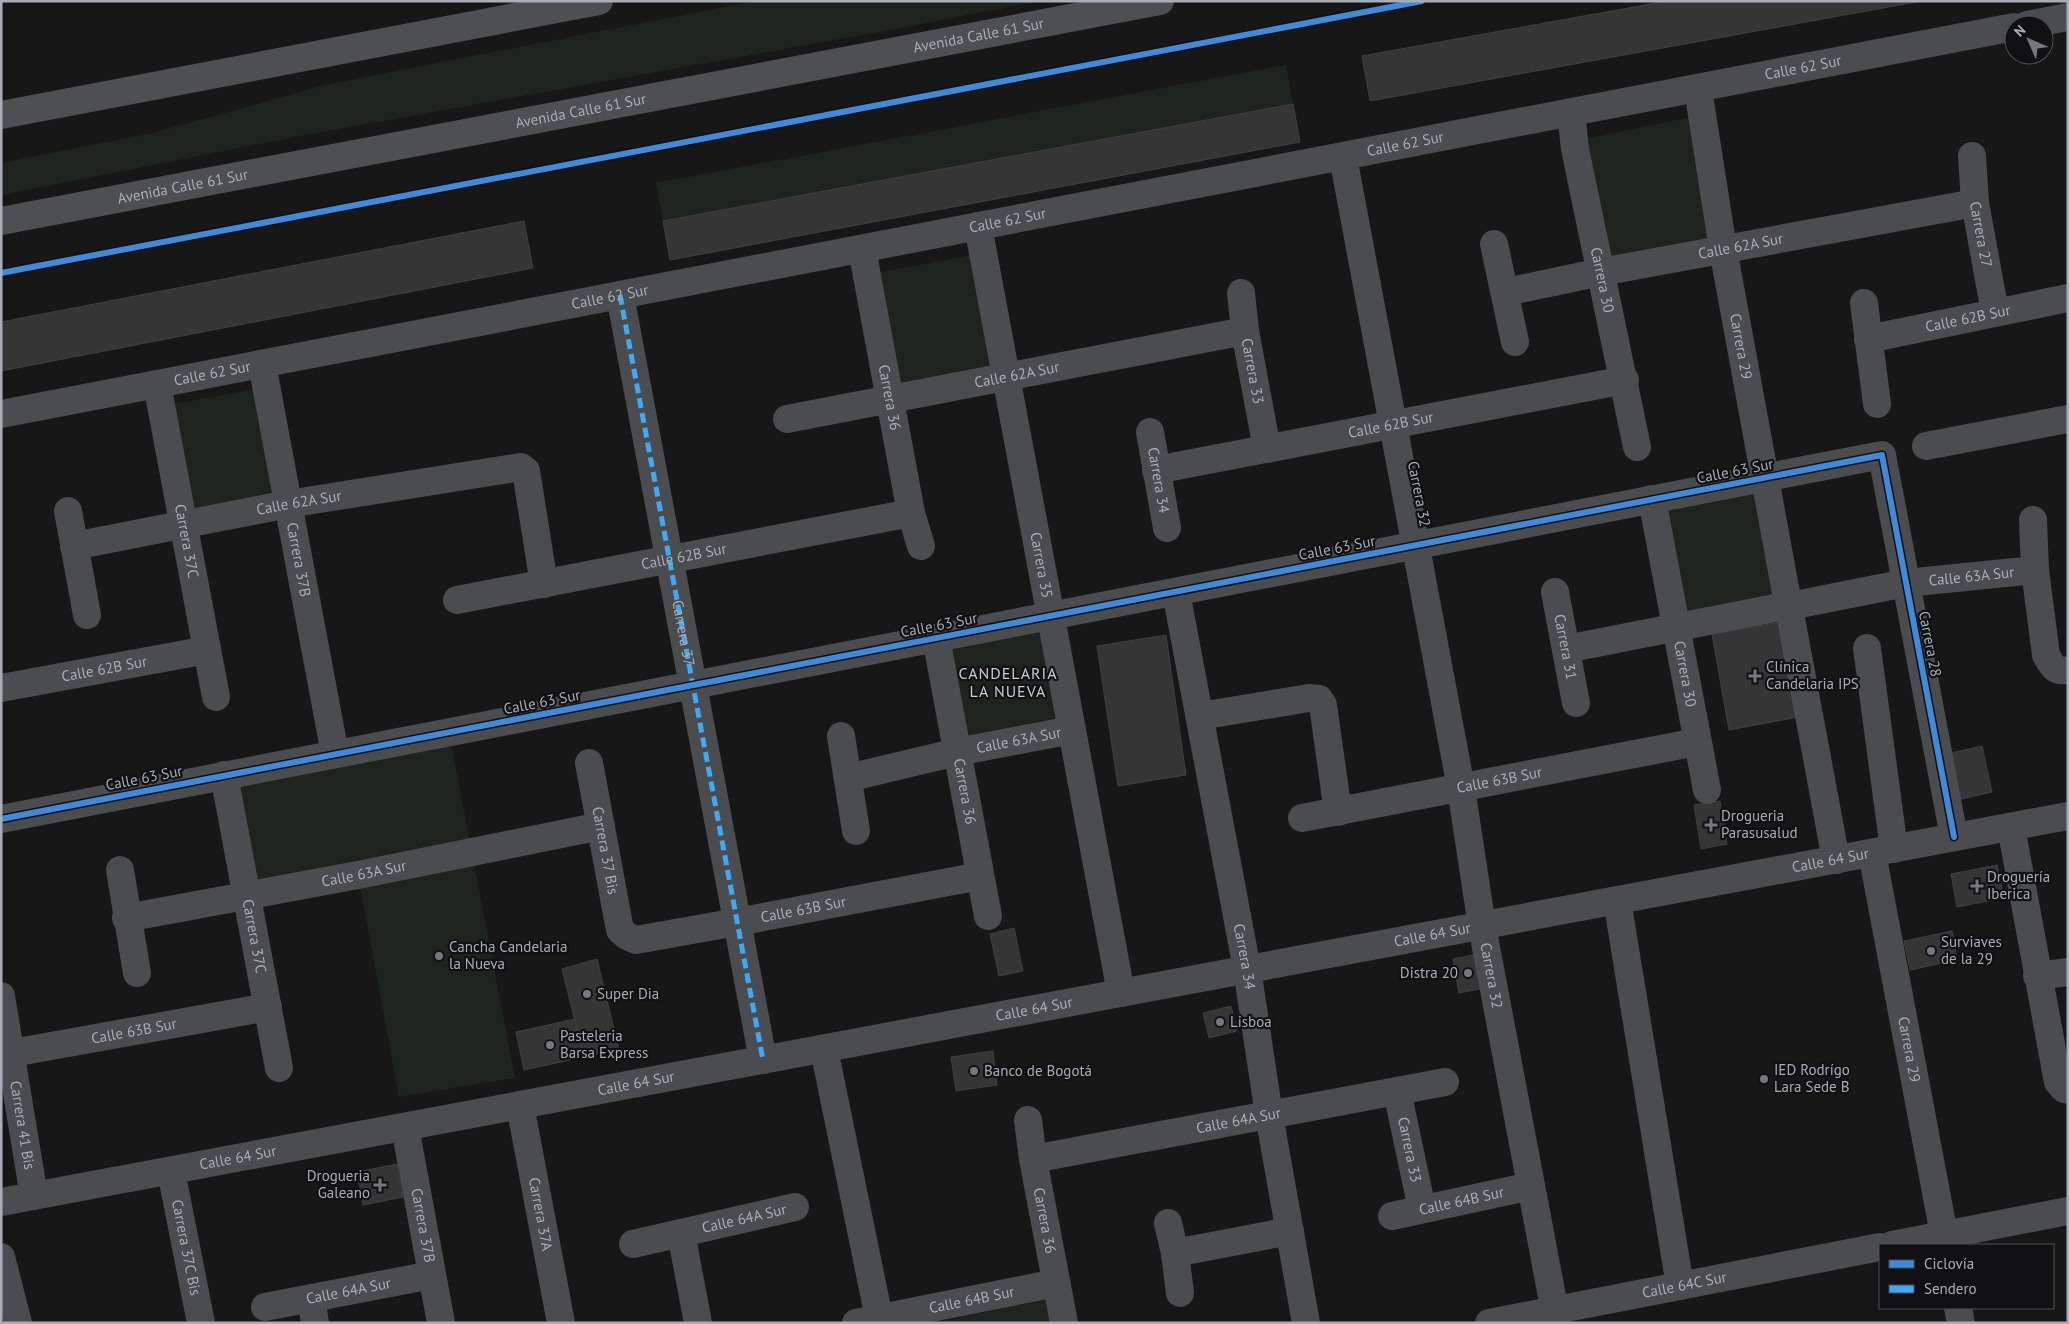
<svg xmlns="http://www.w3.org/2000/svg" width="2069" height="1324" viewBox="0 0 2069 1324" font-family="'PT Sans',sans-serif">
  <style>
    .green { fill: #1d241e }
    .building { fill: #353536; stroke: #3f4043 }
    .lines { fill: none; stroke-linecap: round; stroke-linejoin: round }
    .minor { stroke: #4b4c50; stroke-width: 28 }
    .major { stroke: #4d4f52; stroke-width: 28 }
    .quiet { stroke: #3fa9f5; stroke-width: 5; stroke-dasharray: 10 5; stroke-linecap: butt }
    .cycleway-casing { stroke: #111113; stroke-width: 9 }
    .cycleway { stroke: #408adc; stroke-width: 6 }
    .poi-dot { fill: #757880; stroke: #111113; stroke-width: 2 }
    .labels { text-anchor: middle; stroke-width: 4.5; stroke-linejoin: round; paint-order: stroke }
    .street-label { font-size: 15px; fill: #a8adb8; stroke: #111113 }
    .poi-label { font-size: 15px; fill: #a8adb8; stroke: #111113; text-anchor: start }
    .neighbourhood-label { font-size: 16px; letter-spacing: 1px; fill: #c9ccd4; stroke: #111113 }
  </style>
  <rect width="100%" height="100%" fill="#171717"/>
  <path class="green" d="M 755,1 L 1038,1 L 896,29 L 316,133 L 1,195 L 1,163 L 153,133 L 325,85 Z
    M 1286,65 L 1293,104 L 663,221 L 656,183 Z
    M 1696,116 L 1720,243 L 1603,265 L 1580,140 Z
    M 983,253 L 1006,377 L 890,400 L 866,275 Z
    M 266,387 L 288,504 L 184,525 L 162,406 Z
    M 1764,478 L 1788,606 L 1676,627 L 1652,499 Z
    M 1050,616 L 1072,730 L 957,752 L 936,638 Z
    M 449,732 L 515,1078 L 399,1097 L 358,875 L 246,895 L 224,776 Z
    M 1045,1299 L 1050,1323 L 933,1323 Z"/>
  <path class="building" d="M 1667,1 L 1922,1 L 1370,101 L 1362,56 Z
    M 1293,104 L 1300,142 L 670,260 L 663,221 Z
    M 524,221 L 533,268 L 1,371 L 1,322 Z
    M 1781,622 L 1798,717 L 1729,730 L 1712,634 Z
    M 1166,635 L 1186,775 L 1118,786 L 1097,646 Z
    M 1982,746 L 1992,792 L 1952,801 L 1942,755 Z
    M 1720,801 L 1727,844 L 1701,849 L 1694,805 Z
    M 1997,865 L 2004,898 L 1957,907 L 1951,874 Z
    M 1014,928 L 1023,971 L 999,976 L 990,934 Z
    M 1952,931 L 1957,960 L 1910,970 L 1904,941 Z
    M 1478,954 L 1484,988 L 1459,993 L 1453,959 Z
    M 597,959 L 619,1049 L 584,1057 L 562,969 Z
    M 1231,1006 L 1237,1031 L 1209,1038 L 1203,1013 Z
    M 575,1019 L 584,1057 L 524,1070 L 516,1032 Z
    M 993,1051 L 997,1085 L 956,1091 L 951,1057 Z
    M 397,1164 L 403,1197 L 363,1205 L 357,1172 Z"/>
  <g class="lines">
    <g class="minor">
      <path d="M 2027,25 L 2068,17"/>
      <path id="s1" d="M 1698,89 L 1723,249 L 1788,604"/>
      <path id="s2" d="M 1571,113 L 1575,149 L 1637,447"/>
      <path id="s3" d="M 1972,156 L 1975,203 L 1995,312"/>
      <path id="s4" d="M 1343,157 L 1461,788 L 1482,926 L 1557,1323"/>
      <path id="s5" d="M 978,226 L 1121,993"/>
      <path d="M 1494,244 L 1515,342"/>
      <path id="s6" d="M 862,249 L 911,513 L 921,546"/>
      <path id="s7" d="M 1506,292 L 1601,272 L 1975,203"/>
      <path id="s8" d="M 1241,293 L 1245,331 L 1267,449"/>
      <path id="s9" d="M 620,295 L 763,1060"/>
      <path d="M 1864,303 L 1877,404"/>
      <path id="s10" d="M 1868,339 L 2068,298"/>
      <path id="s11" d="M 262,364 L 335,754"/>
      <path id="s12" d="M 157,384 L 216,697"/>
      <path id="s13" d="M 1,414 L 2014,27"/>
      <path id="s14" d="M 787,419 L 1245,331"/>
      <path id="s15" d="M 1150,432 L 1167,528"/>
      <path d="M 1926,446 L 2068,419"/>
      <path id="s16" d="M 1156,470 L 1625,380"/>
      <path id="s17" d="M 1652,499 L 1707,790"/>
      <path d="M 68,511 L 87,615"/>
      <path d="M 2033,520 L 2035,570 L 2046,655 C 2052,666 2055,672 2068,670"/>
      <path id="s18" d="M 74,546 L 288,504 L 521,467 L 526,471 L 544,584"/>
      <path id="s19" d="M 1176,592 L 1247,969 L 1269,1115 L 1306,1323"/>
      <path id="s20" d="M 1555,592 L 1576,703"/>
      <path id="s21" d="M 457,600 L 911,513"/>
      <path id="s22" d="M 1790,606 L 1906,583 L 2035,570"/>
      <path d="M 1789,608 L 1836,860"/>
      <path id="s23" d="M 936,638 L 988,916"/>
      <path d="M 1867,648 L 1894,849"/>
      <path d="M 1566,649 L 1785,606"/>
      <path id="s24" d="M 1,688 L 207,650"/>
      <path d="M 1200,716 L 1309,698 L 1319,699 L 1323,705 L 1338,812"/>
      <path d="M 841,736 L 856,831"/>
      <path id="s25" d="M 589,763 L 620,930 L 627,936 L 636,940 L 737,922 L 980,876"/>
      <path id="s26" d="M 224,775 L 279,1068"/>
      <path id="s27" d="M 848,778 L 957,752 L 1072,730"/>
      <path id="s28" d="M 1302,818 L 1697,742"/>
      <path d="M 1,819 L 1882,455 L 1954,837"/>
      <path d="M 2011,827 L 2058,1082 L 2064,1089 L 2068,1090"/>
      <path id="s29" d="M 1872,853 L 1946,1245"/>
      <path d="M 120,870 L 137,973"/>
      <path d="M 1617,900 L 1680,1286"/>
      <path id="s30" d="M 126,918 L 358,875 L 601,826"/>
      <path d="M 2037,976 L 2068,972"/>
      <path id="s31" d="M 1,996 L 34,1196"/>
      <path d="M 824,1049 L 879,1318"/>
      <path id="s32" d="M 1,1055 L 268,1007"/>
      <path id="s33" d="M 1397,1091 L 1422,1209"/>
      <path id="s34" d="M 520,1105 L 561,1323"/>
      <path id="s35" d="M 1028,1120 L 1033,1159 L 1064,1323"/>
      <path id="s36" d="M 405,1127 L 441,1323"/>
      <path id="s37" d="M 1033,1159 L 1445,1082"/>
      <path id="s38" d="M 171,1171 L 201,1323"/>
      <path id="s39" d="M 1,1202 L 2068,816"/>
      <path id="s40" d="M 1392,1216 L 1531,1186"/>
      <path d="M 1168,1223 L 1175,1253 L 1180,1293"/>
      <path d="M 681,1233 L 698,1323"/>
      <path id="s41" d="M 633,1244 L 795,1207"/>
      <path d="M 1892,1245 L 2068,1211"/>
      <path d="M 1175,1253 L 1290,1231"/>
      <path d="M 1,1257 L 18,1323"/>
      <path d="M 311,1298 L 315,1323"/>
      <path id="s42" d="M 265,1307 L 432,1275"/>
      <path d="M 1958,1308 L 1961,1323"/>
      <path id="s43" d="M 856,1323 L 1056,1283"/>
      <path id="s44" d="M 1489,1323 L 1880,1247"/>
    </g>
    <g class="major">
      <path d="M 1,115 L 599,1"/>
      <path id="s45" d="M 1,221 L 1160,1"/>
    </g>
    <path class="quiet" d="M 620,295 L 763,1060"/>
    <defs>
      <path id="cycleway" d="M 1,273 L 1422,1
        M 1,819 L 1882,455 L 1954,837"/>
    </defs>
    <use href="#cycleway" class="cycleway-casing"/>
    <use href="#cycleway" class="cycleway"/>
  </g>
  <g class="poi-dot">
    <path d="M1752.5 668.5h5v5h5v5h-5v5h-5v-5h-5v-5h5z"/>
    <path d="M1708.5 817.5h5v5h5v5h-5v5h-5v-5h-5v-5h5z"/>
    <path d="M1974.5 878.5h5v5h5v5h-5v5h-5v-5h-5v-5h5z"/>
    <circle cx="1931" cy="951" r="5"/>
    <circle cx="439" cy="956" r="5"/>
    <circle cx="1468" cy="973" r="5"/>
    <circle cx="587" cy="994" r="5"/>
    <circle cx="1220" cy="1022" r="5"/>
    <circle cx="550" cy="1045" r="5"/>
    <circle cx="974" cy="1071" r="5"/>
    <circle cx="1764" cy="1079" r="5"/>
    <path d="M377.5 1177.5h5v5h5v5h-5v5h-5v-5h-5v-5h5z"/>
  </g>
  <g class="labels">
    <g class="street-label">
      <text dy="5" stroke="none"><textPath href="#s45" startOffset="995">Avenida Calle 61 Sur</textPath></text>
      <text dy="5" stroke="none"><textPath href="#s13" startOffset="1835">Calle 62 Sur</textPath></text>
      <text dy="5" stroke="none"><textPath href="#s45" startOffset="590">Avenida Calle 61 Sur</textPath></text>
      <text dy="5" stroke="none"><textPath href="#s13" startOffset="1430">Calle 62 Sur</textPath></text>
      <text dy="5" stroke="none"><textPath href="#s45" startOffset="185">Avenida Calle 61 Sur</textPath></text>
      <text dy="5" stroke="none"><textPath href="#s13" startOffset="1025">Calle 62 Sur</textPath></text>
      <text dy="5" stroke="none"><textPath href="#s3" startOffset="79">Carrera 27</textPath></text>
      <text dy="5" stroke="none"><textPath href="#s7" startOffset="239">Calle 62A Sur</textPath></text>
      <text dy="5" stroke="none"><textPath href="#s2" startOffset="170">Carrera 30</textPath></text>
      <text dy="5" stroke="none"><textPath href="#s13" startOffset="620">Calle 62 Sur</textPath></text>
      <text dy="5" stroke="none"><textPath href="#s10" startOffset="102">Calle 62B Sur</textPath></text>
      <text dy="5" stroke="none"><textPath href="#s1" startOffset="261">Carrera 29</textPath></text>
      <text dy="5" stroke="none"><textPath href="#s8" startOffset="79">Carrera 33</textPath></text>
      <text dy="5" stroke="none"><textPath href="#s13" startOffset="215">Calle 62 Sur</textPath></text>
      <text dy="5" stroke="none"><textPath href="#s14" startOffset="234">Calle 62A Sur</textPath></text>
      <text dy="5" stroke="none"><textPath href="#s6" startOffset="151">Carrera 36</textPath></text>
      <text dy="5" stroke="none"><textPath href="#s16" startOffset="239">Calle 62B Sur</textPath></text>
      <text transform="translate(1735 471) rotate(-11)" y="5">Calle 63 Sur</text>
      <text dy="5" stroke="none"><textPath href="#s15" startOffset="49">Carrera 34</textPath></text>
      <text transform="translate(1419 494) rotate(79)" y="5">Carrera 32</text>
      <text dy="5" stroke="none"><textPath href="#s18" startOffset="229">Calle 62A Sur</textPath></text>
      <text dy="5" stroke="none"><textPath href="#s12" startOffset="160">Carrera 37C</textPath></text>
      <text transform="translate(1337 548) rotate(-11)" y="5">Calle 63 Sur</text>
      <text dy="5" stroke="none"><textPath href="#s21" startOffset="231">Calle 62B Sur</textPath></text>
      <text dy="5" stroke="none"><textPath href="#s11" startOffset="199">Carrera 37B</textPath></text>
      <text dy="5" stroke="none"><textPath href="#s5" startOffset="345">Carrera 35</textPath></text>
      <text dy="5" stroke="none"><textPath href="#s22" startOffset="184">Calle 63A Sur</textPath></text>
      <text transform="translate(939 625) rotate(-11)" y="5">Calle 63 Sur</text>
      <text dy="5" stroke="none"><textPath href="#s9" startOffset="344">Carrera 37</textPath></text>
      <text transform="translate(1930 644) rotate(79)" y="5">Carrera 28</text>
      <text dy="5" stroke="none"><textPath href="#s20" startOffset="56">Carrera 31</textPath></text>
      <text dy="5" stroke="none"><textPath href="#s24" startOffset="105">Calle 62B Sur</textPath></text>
      <text dy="5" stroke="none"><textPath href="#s17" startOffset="178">Carrera 30</textPath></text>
      <text transform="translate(542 702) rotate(-11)" y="5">Calle 63 Sur</text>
      <text dy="5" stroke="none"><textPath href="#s27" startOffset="175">Calle 63A Sur</textPath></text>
      <text transform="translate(144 778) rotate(-11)" y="5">Calle 63 Sur</text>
      <text dy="5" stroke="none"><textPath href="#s28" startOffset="201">Calle 63B Sur</textPath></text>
      <text dy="5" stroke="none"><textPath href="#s23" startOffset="156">Carrera 36</textPath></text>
      <text dy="5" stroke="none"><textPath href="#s25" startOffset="89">Carrera 37 Bis</textPath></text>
      <text dy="5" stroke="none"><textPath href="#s39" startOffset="1861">Calle 64 Sur</textPath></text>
      <text dy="5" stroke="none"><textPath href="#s30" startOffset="242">Calle 63A Sur</textPath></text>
      <text dy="5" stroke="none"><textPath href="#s25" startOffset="359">Calle 63B Sur</textPath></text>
      <text dy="5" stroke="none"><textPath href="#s39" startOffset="1456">Calle 64 Sur</textPath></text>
      <text dy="5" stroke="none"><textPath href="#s26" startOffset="164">Carrera 37C</textPath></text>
      <text dy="5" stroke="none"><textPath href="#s19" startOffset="371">Carrera 34</textPath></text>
      <text dy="5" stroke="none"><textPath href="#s4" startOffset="832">Carrera 32</textPath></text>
      <text dy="5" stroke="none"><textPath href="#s39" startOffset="1051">Calle 64 Sur</textPath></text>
      <text dy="5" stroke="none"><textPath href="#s32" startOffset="135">Calle 63B Sur</textPath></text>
      <text dy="5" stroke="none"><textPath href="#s29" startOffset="200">Carrera 29</textPath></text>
      <text dy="5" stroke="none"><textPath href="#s39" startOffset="646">Calle 64 Sur</textPath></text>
      <text dy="5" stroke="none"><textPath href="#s37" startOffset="209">Calle 64A Sur</textPath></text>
      <text dy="5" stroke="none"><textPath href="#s31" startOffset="131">Carrera 41 Bis</textPath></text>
      <text dy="5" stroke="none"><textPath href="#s33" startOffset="60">Carrera 33</textPath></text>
      <text dy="5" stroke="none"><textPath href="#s39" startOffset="241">Calle 64 Sur</textPath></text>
      <text dy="5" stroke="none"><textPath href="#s40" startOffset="71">Calle 64B Sur</textPath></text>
      <text dy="5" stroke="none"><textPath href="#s34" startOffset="111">Carrera 37A</textPath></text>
      <text dy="5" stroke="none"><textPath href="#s41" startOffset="114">Calle 64A Sur</textPath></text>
      <text dy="5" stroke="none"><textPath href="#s35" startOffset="102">Carrera 36</textPath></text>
      <text dy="5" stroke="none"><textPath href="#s36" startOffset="100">Carrera 37B</textPath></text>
      <text dy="5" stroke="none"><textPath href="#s38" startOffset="78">Carrera 37C Bis</textPath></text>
      <text dy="5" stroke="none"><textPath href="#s44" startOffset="199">Calle 64C Sur</textPath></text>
      <text dy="5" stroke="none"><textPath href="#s42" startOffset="85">Calle 64A Sur</textPath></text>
      <text dy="5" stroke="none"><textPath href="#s43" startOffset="118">Calle 64B Sur</textPath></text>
    </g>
    <g class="poi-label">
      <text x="1766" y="672">Clínica<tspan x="1766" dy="17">Candelaria IPS</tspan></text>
      <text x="1721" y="821">Drogueria<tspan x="1721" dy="17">Parasusalud</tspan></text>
      <text x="1987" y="882">Droguería<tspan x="1987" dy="17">Iberica</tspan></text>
      <text x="1941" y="947">Surviaves<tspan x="1941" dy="17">de la 29</tspan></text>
      <text x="449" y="952">Cancha Candelaria<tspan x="449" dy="17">la Nueva</tspan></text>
      <text x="1458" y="978" text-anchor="end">Distra 20</text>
      <text x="597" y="999">Super Dia</text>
      <text x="1230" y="1027">Lisboa</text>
      <text x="560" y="1041">Pasteleria<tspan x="560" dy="17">Barsa Express</tspan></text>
      <text x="1774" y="1075">IED Rodrígo<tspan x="1774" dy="17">Lara Sede B</tspan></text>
      <text x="984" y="1076">Banco de Bogotá</text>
      <text x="370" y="1181" text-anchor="end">Drogueria<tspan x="370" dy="17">Galeano</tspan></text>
    </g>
    <g class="neighbourhood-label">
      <text x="1008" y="679">CANDELARIA<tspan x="1008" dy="18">LA NUEVA</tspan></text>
    </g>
  </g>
  <rect width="2069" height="1324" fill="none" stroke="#a8adb8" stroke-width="5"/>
  <rect x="1879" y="1244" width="175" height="65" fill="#111113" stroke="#4d4f55"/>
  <rect x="1889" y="1260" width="25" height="8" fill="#408adc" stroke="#4d4f55"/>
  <text x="1924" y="1269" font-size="15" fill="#a8adb8">Ciclovía</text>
  <rect x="1889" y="1285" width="25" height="8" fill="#3fa9f5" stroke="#4d4f55"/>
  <text x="1924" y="1294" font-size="15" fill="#a8adb8">Sendero</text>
  <g transform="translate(2029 40) rotate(315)"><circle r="24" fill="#111113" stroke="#4d4f55"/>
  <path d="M0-4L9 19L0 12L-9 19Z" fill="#757880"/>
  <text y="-8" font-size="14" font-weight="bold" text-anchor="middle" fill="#a8adb8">N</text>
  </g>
</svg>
